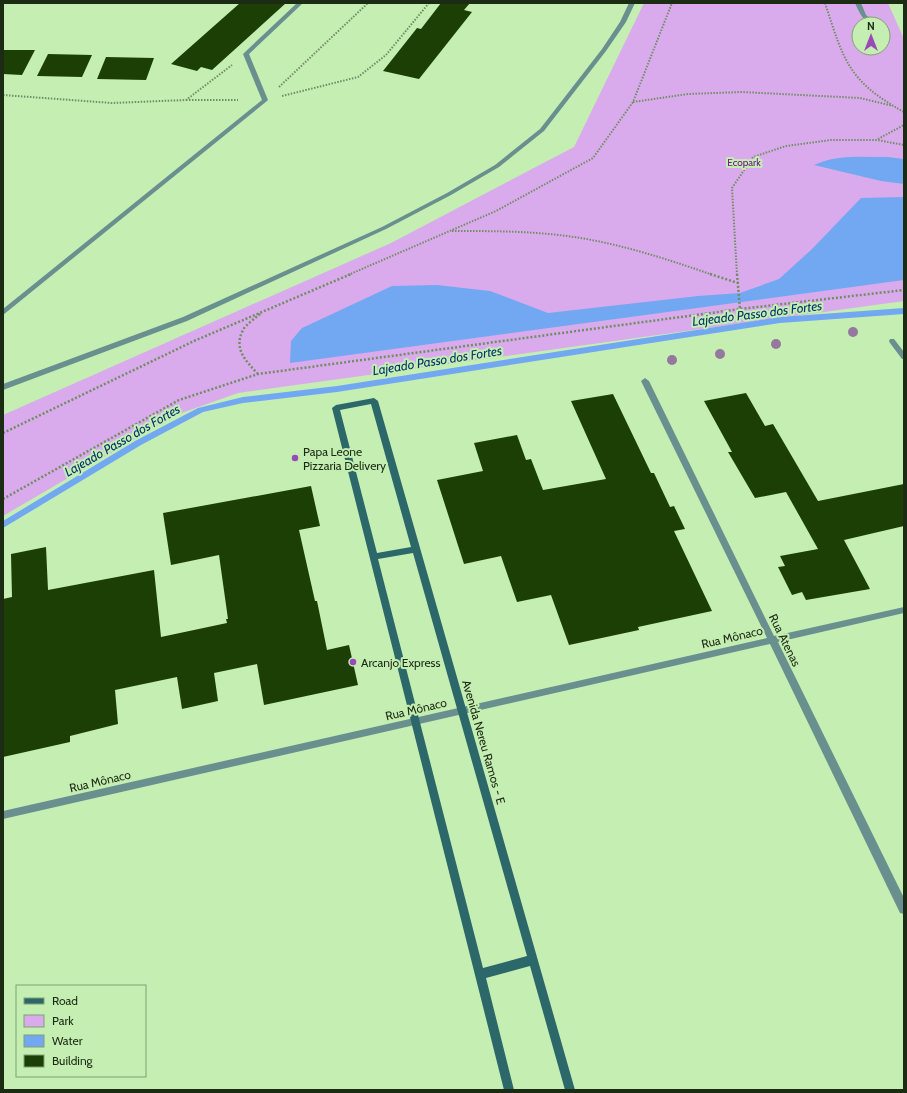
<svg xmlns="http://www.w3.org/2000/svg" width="907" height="1093" viewBox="0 0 907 1093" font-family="Cabin,sans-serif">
<rect width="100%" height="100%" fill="#c4eeb2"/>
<!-- green -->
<path fill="#daabec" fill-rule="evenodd" d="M644 3H888L904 39V301L238 393 176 415 3 516V415L391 243 574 147ZM859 24H883V48H859Z"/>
<!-- water -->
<path fill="#72a8f1" d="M888 157 904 159V184L881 181 814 165C837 154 864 157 888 157Z
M904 197V280L290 363 291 341 302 328 392 286 437 285 490 291 548 313 698 296 740 293 779 279 812 249 861 198Z"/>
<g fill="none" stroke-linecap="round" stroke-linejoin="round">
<!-- stream -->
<path fill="#72a8f1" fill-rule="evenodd" d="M904 308V314L780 323 337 392 243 403 203 412 141 445 3 528V521L135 441 198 408 243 397 337 386 780 317Z"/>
</g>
<!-- building -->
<path fill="#1c3f06" d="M240 3H286L212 70 201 67 197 71 171 64Z
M441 3H470L464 10 472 12 419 79 383 71 417 28 421 29Z
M3 50H35L22 75 3 74Z
M48 54 92 55 82 77 37 76Z
M106 57 154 58 146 80 97 79Z
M746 393 765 426 773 424 818 501 904 484V526L844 540 870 589 806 600 802 592 792 595 778 567 785 566 780 556 818 549 786 492 755 498 728 452H732L704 401Z
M613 394 651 473H654L670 507 674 506 685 529 674 531 712 611 638 627 639 630 569 645 551 595 517 602 501 556 464 564 437 480 483 471 474 443 517 435 526 460 531 459 543 490 606 479 571 401Z
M311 486 320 526 299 530 315 601H317L327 650 349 645 358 685 264 705 257 664 214 673 218 701 182 709 177 677 115 690 118 724 70 736V742L3 757V599L12 597 11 554 46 547 48 590 154 570 161 637 227 623 226 619H228L219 555 171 565 163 513Z"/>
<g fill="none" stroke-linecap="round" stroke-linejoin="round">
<!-- path-far1 -->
<path stroke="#718d64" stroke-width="2" stroke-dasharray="1.5 1.5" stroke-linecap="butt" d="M825 3C844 61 848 81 904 112
M279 87 368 3
M3 95 112 103 186 100 232 65
M282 96 358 77 386 55 429 3
M186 100H238
M633 102 688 94 742 92 860 98 893 106
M878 139 904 125
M452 231C493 231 534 231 574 237 621 244 667 259 713 275
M348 275 496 211 593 158 633 102 672 3
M737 275 732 188 753 157 786 146 831 140H877L904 145"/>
<!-- path -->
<path stroke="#718d64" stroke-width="2.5" stroke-dasharray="2 2" stroke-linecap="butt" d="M710 274 738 283
M737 274 740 309
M258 374C246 361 233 349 243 330 246 324 256 318 261 313
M3 433 194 341 351 274
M3 499 179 400 258 374 740 309 904 290"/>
<!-- lane -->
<path fill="#6a8f8f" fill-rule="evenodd" d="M297 3H303L249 54 268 100 267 101 3 315V309L262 100 243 54Z
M629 3H635L626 22 606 51 544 131 499 167 451 195 386 229 187 321 3 390V384L183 317 382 227 447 193 495 165 540 129 602 49 620 22Z
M855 3H861L866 15 875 22V24C864 24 859 12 855 3Z
M890 339H894L904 352V359H902L890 343 889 341Z"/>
<!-- street -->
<path fill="#6a8f8f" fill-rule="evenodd" d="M645 378 649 381 774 636 904 607V613L778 642 904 898V914L900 913 770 644 3 819V811L767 638 641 381Z"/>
<!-- secondary -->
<path fill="#2c6869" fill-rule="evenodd" d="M374 398 378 401 575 1090H565L530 966 486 978 514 1090H504L332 408 336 405ZM371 404 411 547 377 553 340 410ZM413 553 527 956 483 968 378 559Z"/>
</g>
<!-- trees -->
<g fill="#95789d">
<circle cx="853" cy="332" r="5"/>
<circle cx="776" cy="344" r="5"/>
<circle cx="720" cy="354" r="5"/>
<circle cx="672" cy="360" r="5"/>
</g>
<!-- markers -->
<g fill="#9b49b8" stroke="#c4eeb2" stroke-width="1.5">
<circle cx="295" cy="458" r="4"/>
<circle cx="353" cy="662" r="4"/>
</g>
<g text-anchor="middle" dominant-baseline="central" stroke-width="4" stroke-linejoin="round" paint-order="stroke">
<!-- far-park labels -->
<g font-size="10" fill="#6f178b" stroke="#c4eeb2">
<text x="744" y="162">Ecopark</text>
</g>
<!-- poi labels -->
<g font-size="12" fill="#1c2b14" stroke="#c4eeb2" text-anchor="start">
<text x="303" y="451">Papa Leone<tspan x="303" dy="14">Pizzaria Delivery</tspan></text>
<text x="361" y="662">Arcanjo Express</text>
</g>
<!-- street labels -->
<g font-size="12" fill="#1c2b14" stroke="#c4eeb2">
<text transform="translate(732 637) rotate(-13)">Rua Mônaco</text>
<text transform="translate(785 640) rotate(64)">Rua Atenas</text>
<text transform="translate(416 709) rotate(-13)">Rua Mônaco</text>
<text transform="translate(484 742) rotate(74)">Avenida Nereu Ramos - E</text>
<text transform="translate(100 781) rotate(-13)">Rua Mônaco</text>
</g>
<!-- water labels -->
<g font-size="13" font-style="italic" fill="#07366e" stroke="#c4eeb2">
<text transform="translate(757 313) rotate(-7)">Lajeado Passo dos Fortes</text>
<text transform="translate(437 360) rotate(-9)">Lajeado Passo dos Fortes</text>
<text transform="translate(122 440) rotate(-30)">Lajeado Passo dos Fortes</text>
</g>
</g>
<!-- border -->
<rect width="907" height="1093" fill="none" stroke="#1c2b14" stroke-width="8"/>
<!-- legend -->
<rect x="16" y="985" width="130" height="92" fill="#c4eeb2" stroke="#81a073"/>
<rect x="24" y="998" width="20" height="6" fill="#2c6869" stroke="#81a073"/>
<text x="52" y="1005" font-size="12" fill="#1c2b14">Road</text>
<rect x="24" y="1015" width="20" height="12" fill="#daabec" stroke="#81a073"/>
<text x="52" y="1025" font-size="12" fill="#1c2b14">Park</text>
<rect x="24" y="1035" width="20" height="12" fill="#72a8f1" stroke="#81a073"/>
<text x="52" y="1045" font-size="12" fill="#1c2b14">Water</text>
<rect x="24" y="1055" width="20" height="12" fill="#1c3f06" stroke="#81a073"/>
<text x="52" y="1065" font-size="12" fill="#1c2b14">Building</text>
<!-- north arrow -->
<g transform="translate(871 36)"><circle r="19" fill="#c4eeb2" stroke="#81a073"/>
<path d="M0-3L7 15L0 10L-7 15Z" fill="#9b49b8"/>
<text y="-6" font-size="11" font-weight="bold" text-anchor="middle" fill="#1c2b14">N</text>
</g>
</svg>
